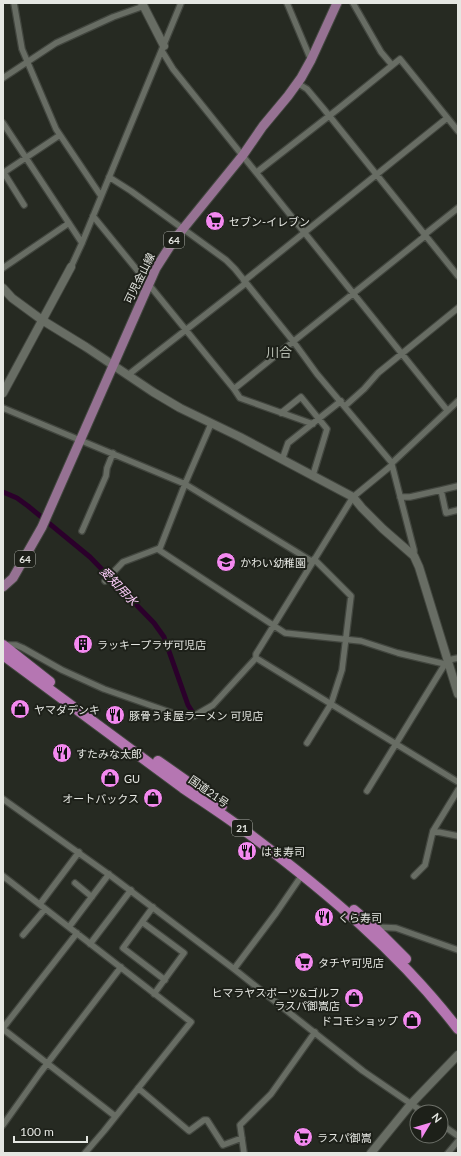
<svg xmlns="http://www.w3.org/2000/svg" width="461" height="1156" viewBox="0 0 461 1156" font-family="Lato,'Noto Sans JP',sans-serif">
<rect width="100%" height="100%" fill="#262a22"/>
<g fill="none" stroke-linecap="round" stroke-linejoin="round">
<!-- canal -->
<path stroke="#2b002b" stroke-width="5" d="M3 492 17 498 28 506 90 557 154 623 164 637 188 705 193 713"/>
<!-- street casing -->
<g stroke="#42463f" stroke-width="8">
<path id="street" d="M14 3 22 49 56 129 101 196
M287 3 311 60
M353 3 381 52 392 65
M162 51 173 69 447 410
M3 78 56 43 113 17 144 6
M297 83 307 89 323 108 458 276
M3 123 82 243
M257 172 338 109 400 59 458 131
M3 173 60 135
M4 173 24 205
M109 177 131 191 226 260 235 269 293 341 317 374 392 463
M93 216 234 389 425 236
M424 235 458 208
M71 267 82 243 181 3
M3 268 69 223
M244 281 447 118
M128 375 246 283
M234 389 240 398 313 424
M345 406 364 389 378 373 458 308
M3 408 185 484 313 562
M281 413 301 397 327 429 313 475
M282 460 288 443 341 401
M392 465 414 550V556
M441 490 458 486
M400 497H410L441 490 446 513 458 510
M82 531 106 476 107 468 113 453
M160 548 159 550 285 633 361 641 398 653 445 664 449 663
M105 581 123 562 160 548 185 484 211 424
M5 645H16L23 648 62 670 104 689 181 716 188 717 194 716 213 705 256 658V654L353 497 392 465V463L458 401
M256 658 458 782
M448 660 458 658
M307 743 331 704 342 670 351 596 314 559
M367 791 445 664
M3 799 111 876 234 969 363 1071 423 1112
M433 831 458 836
M3 876 191 1022 104 1131 85 1153
M414 876 425 865 433 831 458 790
M75 883 92 897
M40 904 79 852
M153 907 142 922 184 953 154 994
M142 922 123 948 165 980
M69 927 109 874
M375 927 396 928 458 950
M23 935 45 909
M90 944 131 890
M234 969 276 913 302 875
M3 1028 77 933
M3 1029 115 1116
M138 1088 189 1131 204 1120H207L223 1145 242 1138
M441 1124 458 1136
M3 1125 40 1073 121 967
M244 1153 240 1125 271 1094 315 1032
M448 1153 458 1141"/>
</g>
<!-- secondary casing -->
<g stroke="#42463f" stroke-width="10">
<path id="secondary" d="M142 3 164 46
M3 288 12 298 42 320 86 347 153 392 180 408 240 437 353 497 362 508 383 529 414 556 419 567 458 694
M3 393 71 267
M371 1153 411 1104 458 1055"/>
</g>
<!-- primary casing -->
<g stroke="#42463f" stroke-width="11">
<path id="primary" d="M3 587 13 578 42 527 156 268 174 240 243 155 263 126 288 96 301 78 311 60 337 3"/>
</g>
<!-- highway casing -->
<g stroke="#42463f" stroke-width="12">
<path id="highway" d="M3 645 50 682
M3 655C63 700 123 744 183 788 205 803 227 817 248 833 324 890 400 953 458 1029
M158 761 222 806
M354 910 374 927 406 959"/>
</g>
<!-- street -->
<use href="#street" stroke="#686d64" stroke-width="5.5"/>
<!-- secondary -->
<use href="#secondary" stroke="#686d64" stroke-width="8"/>
<!-- primary -->
<use href="#primary" stroke="#967293" stroke-width="9"/>
<!-- highway -->
<use href="#highway" stroke="#b576b2" stroke-width="10"/>
</g>
<!-- icons -->
<defs>
<g id="supermarket-disc" transform="scale(1)"><circle r="9.5" fill="#f489f0" stroke="#1d2019"/><path d="M-6-5.5h2.5l.6 2H6L4.5 2H-2.5L-4.4-4H-6ZM-1.5 3.2a1.3 1.3 0 1 0 .1 0ZM3 3.2a1.3 1.3 0 1 0 .1 0Z" fill="#111"/></g>
<g id="school-disc" transform="scale(1)"><circle r="9.5" fill="#f489f0" stroke="#1d2019"/><path d="M0-5L7-2L0 1L-7-2ZM-4 1L0 2.5L4 1V4Q0 6-4 4Z" fill="#111"/></g>
<g id="building-disc" transform="scale(1)"><circle r="9.5" fill="#f489f0" stroke="#1d2019"/><path d="M-4-6H4V6H1V3H-1V6H-4ZM-2.5-4.3h1.7v1.8h-1.7ZM.8-4.3h1.7v1.8H.8ZM-2.5-1h1.7V.8h-1.7ZM.8-1h1.7V.8H.8Z" fill="#111"/></g>
<g id="shop-disc" transform="scale(1)"><circle r="9.5" fill="#f489f0" stroke="#1d2019"/><path d="M-5-2.5h2.3a2.7 3.5 0 0 1 5.4 0H5L5.5 6h-11ZM-1.5-2.5h3a1.5 2.3 0 0 0-3 0Z" fill="#111"/></g>
<g id="restaurant-disc" transform="scale(1)"><circle r="9.5" fill="#f489f0" stroke="#1d2019"/><path d="M-5-6h1v4h1v-4h1v4h1v-4h1v5L-1.5 .5V6h-2V.5L-5-1ZM5-6V6H3V1.5H1.5Q1.5-4 5-6Z" fill="#111"/></g>
</defs>
<g fill-rule="evenodd">
<use href="#supermarket-disc" x="215" y="221"/>
<use href="#school-disc" x="226" y="562"/>
<use href="#building-disc" x="83" y="644"/>
<use href="#shop-disc" x="20" y="709"/>
<use href="#restaurant-disc" x="115" y="715"/>
<use href="#restaurant-disc" x="62" y="753"/>
<use href="#shop-disc" x="110" y="778"/>
<use href="#shop-disc" x="153" y="798"/>
<use href="#restaurant-disc" x="247" y="851"/>
<use href="#restaurant-disc" x="324" y="917"/>
<use href="#supermarket-disc" x="304" y="962"/>
<use href="#shop-disc" x="354" y="998"/>
<use href="#shop-disc" x="412" y="1020"/>
<use href="#supermarket-disc" x="303" y="1137"/>
</g>
<g text-anchor="middle" dominant-baseline="central" stroke-width="4" stroke-linejoin="round" paint-order="stroke">
<!-- shield labels -->
<g fill="#1d2019" stroke="#a9aba6" stroke-width="1">
<rect x="164" y="232" width="20" height="16" rx="3"/>
<rect x="15" y="551" width="20" height="16" rx="3"/>
<rect x="232" y="820" width="20" height="16" rx="3"/>
</g>
<g font-size="10" font-weight="bold" fill="#e5e7e2">
<text x="174" y="240">64</text>
<text x="25" y="559">64</text>
<text x="242" y="828">21</text>
</g>
<!-- poi labels -->
<g font-size="11" fill="#e5e7e2" stroke="#1d2019" text-anchor="start">
<text x="229" y="221">セブン-イレブン</text>
<text x="240" y="562">かわい幼稚園</text>
<text x="97" y="644">ラッキープラザ可児店</text>
<text x="34" y="709">ヤマダデンキ</text>
<text x="129" y="715">豚骨うま屋ラーメン 可児店</text>
<text x="76" y="753">すたみな太郎</text>
<text x="124" y="778">GU</text>
<text x="139" y="798" text-anchor="end">オートバックス</text>
<text x="261" y="851">はま寿司</text>
<text x="338" y="917">くら寿司</text>
<text x="318" y="962">タチヤ可児店</text>
<text x="340" y="992" text-anchor="end">ヒマラヤスポーツ&amp;ゴルフ<tspan x="340" dy="13">ラスパ御嵩店</tspan></text>
<text x="398" y="1020" text-anchor="end">ドコモショップ</text>
<text x="317" y="1137">ラスパ御嵩</text>
</g>
<!-- street labels -->
<g font-size="11" fill="#e5e7e2" stroke="#1d2019">
<text transform="translate(139 278) rotate(-64)">可児金山線</text>
<text transform="translate(209 791) rotate(35)">国道21号</text>
</g>
<!-- water labels -->
<g font-size="12" font-style="italic" fill="#fdcefa" stroke="#1d2019">
<text transform="translate(119 586) rotate(46)">愛知用水</text>
</g>
<!-- quarter labels -->
<g font-size="13" fill="#bac0b5" stroke="#1d2019">
<text x="279" y="352">川合</text>
</g>
</g>
<!-- border -->
<rect width="461" height="1156" fill="none" stroke="#e5e7e2" stroke-width="8"/>
<!-- north arrow -->
<g transform="translate(429 1124) rotate(52)"><circle r="19" fill="#1d2019" stroke="#6d7069"/>
<path d="M0-3L7 15L0 10L-7 15Z" fill="#f489f0"/>
<text y="-6" font-size="11" font-weight="bold" text-anchor="middle" fill="#e5e7e2">N</text>
</g>
<!-- scale -->
<path d="M14 1136v6h73v-6" fill="none" stroke="#e5e7e2" stroke-width="2"/>
<text x="20" y="1136" font-size="12" fill="#e5e7e2" stroke="#1d2019" stroke-width="3" paint-order="stroke">100 m</text>
</svg>
